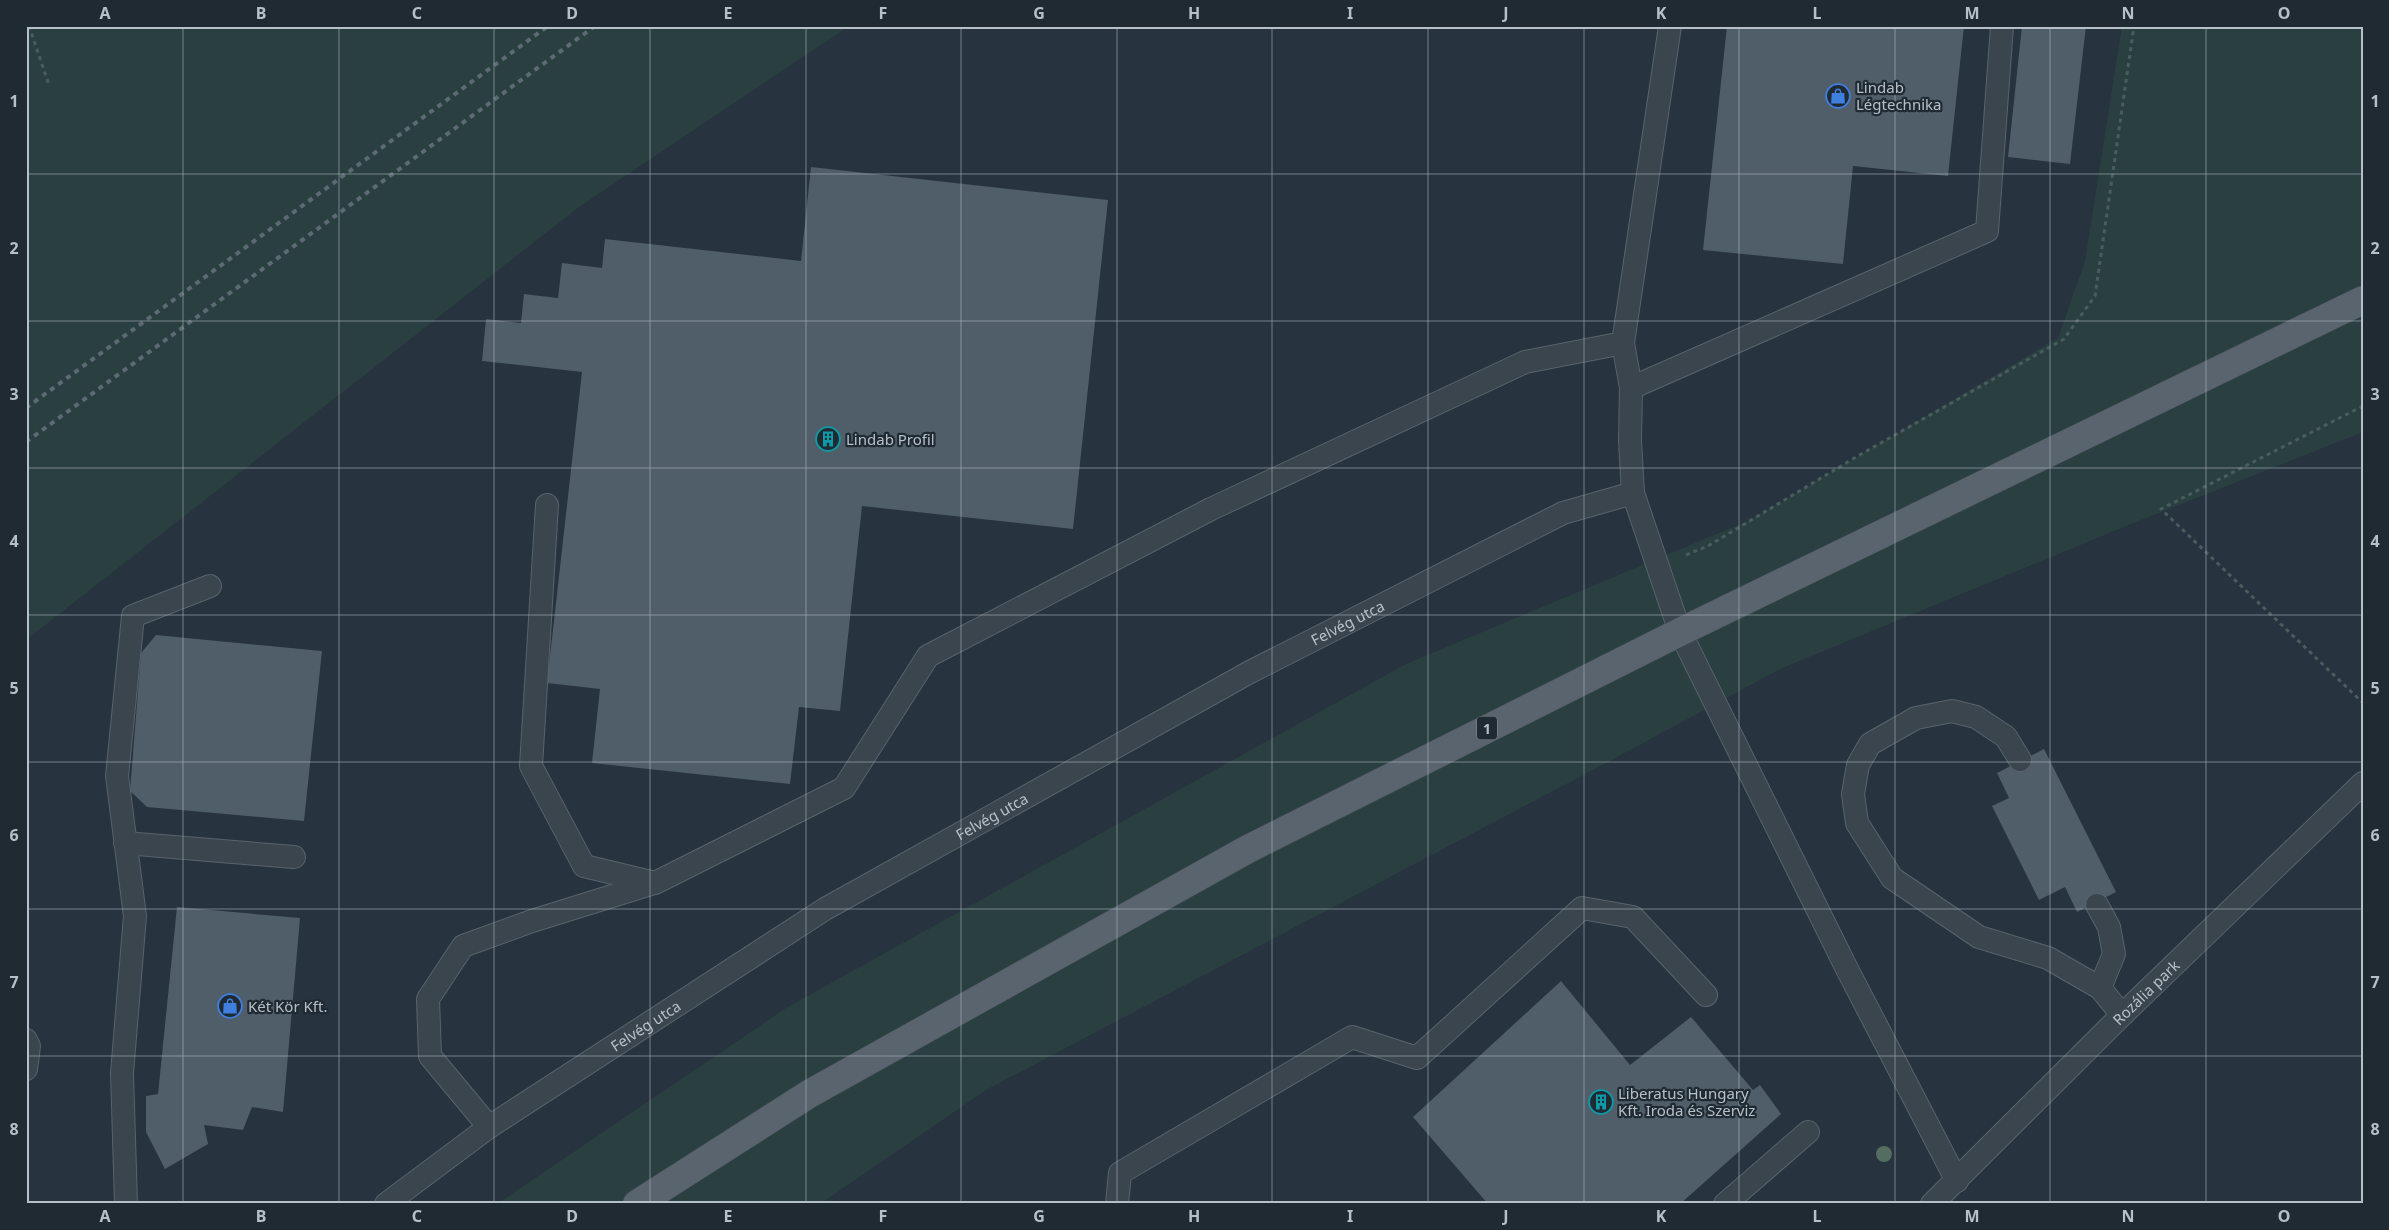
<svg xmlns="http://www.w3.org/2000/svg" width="2389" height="1230" viewBox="0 0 2389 1230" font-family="'Noto Sans',sans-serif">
<rect width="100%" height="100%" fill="#27333e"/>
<!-- green -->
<path fill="#2a4040" d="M26 26H849L579 207 26 640Z
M2122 26H2363V432L2131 524 1780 669 1606 763 986 1090 820 1204H497L786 1008 1406 664 1750 520 2058 338 2085 261Z"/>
<!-- building -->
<path fill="#505e69" d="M1727 26H1964L1948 176 1853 166 1843 264 1703 250Z
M2022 26H2086L2070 164 2008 157Z
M811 167 1108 200 1073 529 862 506 840 711 799 707 790 784 592 763 600 689 547 683 582 372 482 361 486 319 521 323 524 294 558 298 562 263 602 268 605 239 801 261Z
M156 635 322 651 304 821 147 807 130 791 141 653Z
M2044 749 2116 892 2077 912 2065 887 2039 900 1992 806 2009 798 1997 773Z
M177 907 300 918 283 1112 252 1107 243 1130 204 1125 208 1144 165 1169 146 1132V1096L158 1094Z
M1561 981 1630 1065 1691 1017 1753 1090 1760 1085 1781 1114 1680 1204H1488L1413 1117Z"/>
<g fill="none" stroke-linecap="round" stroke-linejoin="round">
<!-- lane casing -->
<g stroke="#59636c" stroke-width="24">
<g id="lane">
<path d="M1670 26 1623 343 1631 388 1630 441 1633 493 1680 632 1847 969 1957 1181"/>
<path d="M1631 388 1987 231 2002 26"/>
<path d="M547 505 531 766 584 866 655 883 844 788 928 656 1211 509 1525 362 1623 343"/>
<path d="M2020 760 2006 737 1976 717 1952 711 1916 718 1870 744 1858 765 1853 794 1857 823 1892 878 1979 937 2048 958 2100 988 2122 1015"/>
<path d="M125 843 294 857"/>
<path d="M2097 905 2109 927 2114 954 2100 988"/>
<path d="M26 1040 29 1046 26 1069"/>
<path d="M489 1127 430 1056 428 999 463 946 532 921 654 883"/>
<path d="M126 1204 122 1073 135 916 117 776 133 616 210 586"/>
<path id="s1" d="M386 1204 489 1127 825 909 1250 672 1563 513 1633 493"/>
<path d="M1117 1204 1120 1173 1352 1037 1417 1058 1582 908 1633 917 1706 995"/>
<path d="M1725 1204 1808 1132"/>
<path id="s2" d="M1932 1204 2122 1015 2363 783"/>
</g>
</g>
<!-- primary casing -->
<g stroke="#444e57" stroke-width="29">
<path id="primary" d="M637 1204 809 1094 1248 849 1680 632 2363 300"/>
</g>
<!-- path -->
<path stroke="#495d5d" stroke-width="3" stroke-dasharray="4 4" stroke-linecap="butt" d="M29 26 49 85
M2363 406 2161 509 2363 703
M1686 555 1708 546 1856 457 2064 339 2095 296 2134 26"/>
<!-- lane -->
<use href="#lane" stroke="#3b454e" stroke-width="22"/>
<!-- primary -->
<use href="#primary" stroke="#59646e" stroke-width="28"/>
<!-- rail -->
<path stroke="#5d6974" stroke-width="4" stroke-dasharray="5 5" stroke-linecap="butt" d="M26 408 548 26
M26 442 595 26"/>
</g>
<!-- trees -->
<circle fill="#536d60" cx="1884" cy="1154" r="8"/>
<!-- grid -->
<path fill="none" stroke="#b7c0c9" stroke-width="1" stroke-opacity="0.55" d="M183 26V1204M339 26V1204M494 26V1204M650 26V1204M806 26V1204M961 26V1204M1117 26V1204M1272 26V1204M1428 26V1204M1584 26V1204M1739 26V1204M1895 26V1204M2050 26V1204M2206 26V1204M26 174H2363M26 321H2363M26 468H2363M26 615H2363M26 762H2363M26 909H2363M26 1056H2363"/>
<!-- icons -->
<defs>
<g id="shop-ring" transform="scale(1.25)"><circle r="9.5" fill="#202a33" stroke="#3f7fe0" stroke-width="1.5"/><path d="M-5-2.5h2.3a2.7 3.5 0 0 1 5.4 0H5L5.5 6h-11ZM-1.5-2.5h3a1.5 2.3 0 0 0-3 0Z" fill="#3f7fe0"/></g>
<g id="building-ring" transform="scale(1.25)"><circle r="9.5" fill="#202a33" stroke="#0f9aa8" stroke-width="1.5"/><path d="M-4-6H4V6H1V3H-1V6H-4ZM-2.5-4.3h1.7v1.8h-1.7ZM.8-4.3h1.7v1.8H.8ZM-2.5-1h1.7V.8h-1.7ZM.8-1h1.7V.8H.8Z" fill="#0f9aa8"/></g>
</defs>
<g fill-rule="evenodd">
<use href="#shop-ring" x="1838" y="96"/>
<use href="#building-ring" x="828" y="439"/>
<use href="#shop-ring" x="230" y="1006"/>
<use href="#building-ring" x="1601" y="1102"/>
</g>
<g text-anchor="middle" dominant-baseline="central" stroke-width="4.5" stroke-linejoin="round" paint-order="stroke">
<!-- shield labels -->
<rect fill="#202a33" stroke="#8a939c" stroke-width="1" x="1477" y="716.5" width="20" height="23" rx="4"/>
<g font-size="14" font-weight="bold" fill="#b7c0c9">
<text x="1487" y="728">1</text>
</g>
<!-- poi labels -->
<g font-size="15" fill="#b7c0c9" stroke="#202a33" text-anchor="start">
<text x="1856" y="87">Lindab<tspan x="1856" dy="17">Légtechnika</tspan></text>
<text x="846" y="439">Lindab Profil</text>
<text x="248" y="1006">Két Kör Kft.</text>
<text x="1618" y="1093">Liberatus Hungary<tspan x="1618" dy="17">Kft. Iroda és Szerviz</tspan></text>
</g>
<!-- street labels -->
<g font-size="15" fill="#b7c0c9" stroke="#202a33">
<text stroke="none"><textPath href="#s1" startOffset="1125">Felvég utca</textPath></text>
<text stroke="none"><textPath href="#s1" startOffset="720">Felvég utca</textPath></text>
<text stroke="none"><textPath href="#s2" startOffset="301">Rozália park</textPath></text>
<text stroke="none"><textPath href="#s1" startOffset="315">Felvég utca</textPath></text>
</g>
</g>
<!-- border -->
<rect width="2389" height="1230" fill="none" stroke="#202a33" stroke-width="55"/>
<rect x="28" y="28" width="2334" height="1174" fill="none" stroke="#b7c0c9" stroke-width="2"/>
<g font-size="16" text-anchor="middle" font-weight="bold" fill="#b7c0c9">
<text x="105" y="19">A</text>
<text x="261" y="19">B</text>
<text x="417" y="19">C</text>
<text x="572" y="19">D</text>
<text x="728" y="19">E</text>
<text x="883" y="19">F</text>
<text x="1039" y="19">G</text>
<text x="1194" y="19">H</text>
<text x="1350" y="19">I</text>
<text x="1506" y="19">J</text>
<text x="1661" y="19">K</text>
<text x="1817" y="19">L</text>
<text x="1972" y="19">M</text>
<text x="2128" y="19">N</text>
<text x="2284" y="19">O</text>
<text x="14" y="107">1</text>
<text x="2375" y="107">1</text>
<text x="14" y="254">2</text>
<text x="2375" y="254">2</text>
<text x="14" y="400">3</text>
<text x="2375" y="400">3</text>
<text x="14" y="547">4</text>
<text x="2375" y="547">4</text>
<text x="14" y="694">5</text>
<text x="2375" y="694">5</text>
<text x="14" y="841">6</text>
<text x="2375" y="841">6</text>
<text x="14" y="988">7</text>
<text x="2375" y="988">7</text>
<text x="14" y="1135">8</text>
<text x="2375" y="1135">8</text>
<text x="105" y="1222">A</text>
<text x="261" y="1222">B</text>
<text x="417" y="1222">C</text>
<text x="572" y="1222">D</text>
<text x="728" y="1222">E</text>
<text x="883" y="1222">F</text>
<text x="1039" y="1222">G</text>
<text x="1194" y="1222">H</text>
<text x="1350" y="1222">I</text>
<text x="1506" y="1222">J</text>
<text x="1661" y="1222">K</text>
<text x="1817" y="1222">L</text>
<text x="1972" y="1222">M</text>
<text x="2128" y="1222">N</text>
<text x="2284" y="1222">O</text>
</g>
</svg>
